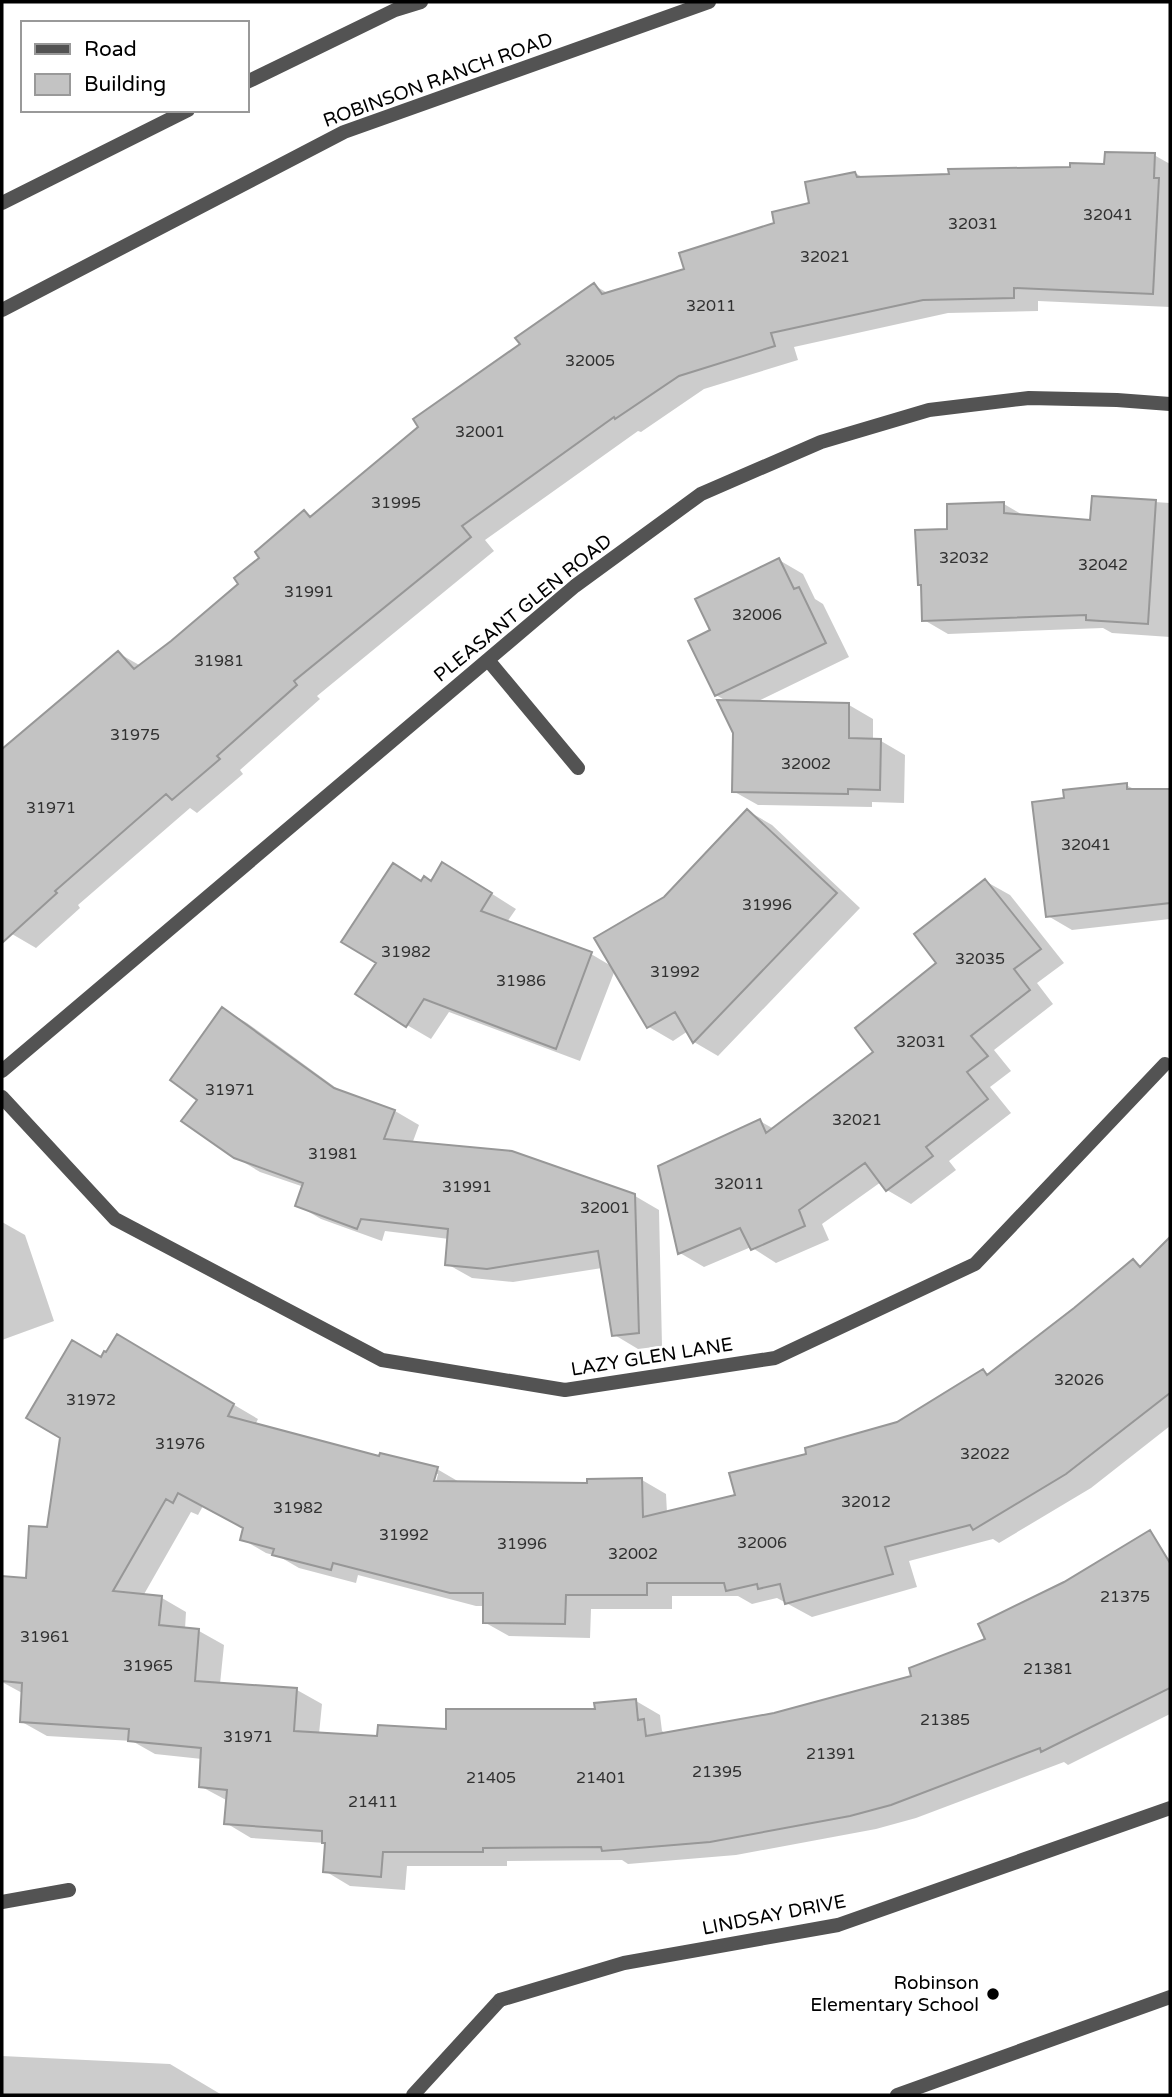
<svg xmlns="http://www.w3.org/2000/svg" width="1172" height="2097" viewBox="0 0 1172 2097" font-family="'Varela Round',sans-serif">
<rect width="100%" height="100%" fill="#fff"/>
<!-- shadow -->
<path fill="#0003" fill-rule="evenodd" d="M1154 155 1170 164V307L1038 301V311L948 313 794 347 798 360 704 389 641 432 638 431 485 540 494 551 317 696 320 699 240 770 243 774 197 813 190 808 78 905 80 908 36 948 12 934 2 944V752L118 653 141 666 240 584 304 512 312 517 594 285 609 294 686 270 776 225 811 205 855 173 864 178 1105 166Z
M1093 498 1170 503V637L1112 633 1103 628 948 634 924 620 949 531 1004 504 1026 517 1092 522Z
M779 560 803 574 815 599 823 604 849 657 754 703 849 705 873 719V741H881L905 755 904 803 872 802V807L758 805 733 791 735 733 728 702 716 695 713 631Z
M1126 785 1138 791H1170V919L1072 930 1048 916 1066 800Z
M748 811 772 825 860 908 718 1056 694 1042 688 1031 673 1041 649 1027 615 970 580 1061 449 1012 431 1039 407 1025 378 963 422 882 432 883 467 878 516 909 507 922 591 954 613 967 665 898Z
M985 881 1010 895 1064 963 1037 983 1053 1004 994 1050 1011 1071 990 1087 1011 1113 949 1161 956 1170 911 1204 887 1190 881 1182 822 1224 829 1240 776 1263 751 1247 704 1267 680 1253 760 1121 774 1129 876 1052 939 963Z
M223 1009 247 1023 343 1093 395 1111 419 1125 412 1144 635 1196 659 1210 662 1346 638 1349 613 1334 602 1268 513 1282 472 1278 447 1264 449 1239 385 1231 382 1241 321 1219 297 1205 304 1187 260 1172 235 1157 200 1099Z
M2 1222 25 1235 54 1321 2 1340Z
M1170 1239V1426L1091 1488 999 1543 993 1539 909 1561 917 1587 812 1617 777 1598 752 1604 738 1596H672V1609H591L590 1638 509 1636 484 1622 485 1606H476L358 1575 356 1583 299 1568 280 1557 266 1553 242 1539 245 1528 203 1506 198 1515 191 1512 143 1596 162 1598 186 1612 185 1629 199 1631 224 1645 220 1684 297 1690 322 1704 319 1734 379 1738 448 1731 597 1711 636 1701 660 1715 662 1731 667 1734 775 1714 1055 1647 1170 1557V1714L1068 1765 1064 1762 916 1818 876 1829 736 1855 628 1864 622 1860 507 1861V1866H407L405 1890 350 1886 325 1871 326 1844 325 1843 251 1838 226 1823 228 1801 200 1786 202 1759 155 1754 132 1741 47 1736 22 1722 24 1694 2 1682V1622L4 1578 28 1580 49 1529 101 1359 107 1354 117 1336 258 1419 255 1425 381 1458 437 1469 461 1483 589 1485 642 1480 666 1494 667 1513 737 1497 808 1455 898 1424 983 1371 990 1375 1134 1262 1143 1267ZM434 1474H438L434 1490 431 1489Z
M2 2056 170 2064 222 2095H2Z"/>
<!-- building -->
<path fill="#c3c3c3" stroke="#979797" stroke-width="2" d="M1105 152 1155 153 1154 178H1159L1153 294 1014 288V298L923 300 771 333 775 346 679 376 615 419 614 417 462 526 471 537 294 681 297 685 217 756 220 759 172 800 166 794 55 891 57 893 2 943V749L118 651 134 669 171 641 238 584 234 578 259 558 255 552 304 510 310 517 418 427 413 419 520 344 515 338 594 283 602 294 684 269 679 253 774 223 772 212 809 203 805 182 855 172 857 177 949 174 948 169 1070 167V163L1104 164Z
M1092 496 1156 500 1148 624 1086 620V615L922 621 921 585H918L915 530 947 529V504L1004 502V513L1090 520Z
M779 558 794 589 799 587 826 643 715 696 688 641 710 630 695 599Z
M717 700 849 703V738L881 739 880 790 848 789V794L732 792 733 733Z
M1127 783V789H1170V903L1046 917 1032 802 1064 798 1063 790Z
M747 809 837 893 693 1043 675 1012 647 1028 594 938 664 897Z
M442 862 492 893 481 911 592 952 556 1049 424 999 406 1027 355 994 376 963 341 942 393 863 421 881 424 876 431 881Z
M985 879 1041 949 1014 969 1030 990 971 1036 988 1056 967 1072 988 1099 926 1147 933 1156 886 1191 865 1163 799 1210 805 1226 751 1250 740 1228 678 1254 658 1166 760 1119 766 1133 873 1052 855 1028 936 963 914 934Z
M222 1007 334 1088 395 1110 384 1139 512 1151 635 1194 639 1333 612 1336 598 1251 487 1269 445 1265 448 1229 361 1219 357 1229 295 1206 303 1183 234 1158 181 1121 197 1100 170 1080Z
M1170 1237V1393L1066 1474 973 1530 970 1525 885 1547 893 1574 785 1604 780 1584 758 1589 757 1584 726 1591 724 1583H647V1595H566L565 1624 483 1623V1593H450L333 1563 331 1570 272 1555 274 1549 240 1540 243 1528 178 1493 173 1503 166 1499 113 1591 162 1596 159 1625 199 1629 195 1681 297 1688 294 1731 377 1736 378 1725 446 1729V1709H595L594 1703 636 1699 638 1720 644 1719 646 1736 774 1713 911 1676 909 1668 985 1639 978 1624 1064 1582 1150 1530 1170 1563V1688L1041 1752 1040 1748 891 1805 850 1816 710 1842 602 1851 601 1847 483 1848V1852H383L381 1877 323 1872 325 1843H322V1831L224 1824 227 1790 199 1787 201 1748 128 1741 129 1729 20 1722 22 1683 2 1681V1576L26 1578 29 1526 47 1527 60 1438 26 1418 72 1340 101 1357 104 1351 106 1352 117 1334 234 1404 228 1416 379 1456 380 1453 438 1467 434 1481 587 1483V1479L642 1478 643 1517 735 1495 729 1473 806 1454 805 1448 897 1422 983 1369 987 1375 1074 1308 1133 1259 1140 1267Z"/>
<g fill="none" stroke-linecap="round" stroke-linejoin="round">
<!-- service -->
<path stroke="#535353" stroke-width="14" d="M413 2095 500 2000
M897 2095 1170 1997"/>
<!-- minor -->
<path stroke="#535353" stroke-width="14" d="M488 660 578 768
M2 1071 575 586 701 494 821 442 929 410 1029 398 1117 400 1170 404
M2 1097 115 1219 382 1360 565 1390 775 1358 975 1264 1165 1064
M2 1902 69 1890
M500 2000 624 1963 838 1925 1170 1808"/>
<!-- tertiary -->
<path stroke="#535353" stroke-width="14" d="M247 82 395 10 421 2
M2 203 188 110
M2 310 344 132 709 2"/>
</g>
<!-- markers -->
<circle fill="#000" stroke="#fff" stroke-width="2.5" cx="993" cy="1994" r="7"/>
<g text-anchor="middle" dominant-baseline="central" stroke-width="5" stroke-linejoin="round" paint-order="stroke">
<!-- number labels -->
<g font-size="16" fill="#313131">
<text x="1108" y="215">32041</text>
<text x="973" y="224">32031</text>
<text x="825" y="257">32021</text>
<text x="711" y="306">32011</text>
<text x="590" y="361">32005</text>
<text x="480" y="432">32001</text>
<text x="396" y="503">31995</text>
<text x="964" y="558">32032</text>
<text x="1103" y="565">32042</text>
<text x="309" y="592">31991</text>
<text x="757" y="615">32006</text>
<text x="219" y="661">31981</text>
<text x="135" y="735">31975</text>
<text x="806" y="764">32002</text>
<text x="51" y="808">31971</text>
<text x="1086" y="845">32041</text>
<text x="767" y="905">31996</text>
<text x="406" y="952">31982</text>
<text x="980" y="959">32035</text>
<text x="675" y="972">31992</text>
<text x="521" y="981">31986</text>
<text x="921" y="1042">32031</text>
<text x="230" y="1090">31971</text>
<text x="857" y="1120">32021</text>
<text x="333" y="1154">31981</text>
<text x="739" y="1184">32011</text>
<text x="467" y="1187">31991</text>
<text x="605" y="1208">32001</text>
<text x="1079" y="1380">32026</text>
<text x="91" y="1400">31972</text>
<text x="180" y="1444">31976</text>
<text x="985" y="1454">32022</text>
<text x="866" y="1502">32012</text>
<text x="298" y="1508">31982</text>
<text x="404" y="1535">31992</text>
<text x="762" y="1543">32006</text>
<text x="522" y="1544">31996</text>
<text x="633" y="1554">32002</text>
<text x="1125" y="1597">21375</text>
<text x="45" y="1637">31961</text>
<text x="148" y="1666">31965</text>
<text x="1048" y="1669">21381</text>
<text x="945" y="1720">21385</text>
<text x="248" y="1737">31971</text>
<text x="831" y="1754">21391</text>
<text x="717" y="1772">21395</text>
<text x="491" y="1778">21405</text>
<text x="601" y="1778">21401</text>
<text x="373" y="1802">21411</text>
</g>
<!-- street labels -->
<g font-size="19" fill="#000" stroke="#fff">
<text transform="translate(438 80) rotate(-20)">ROBINSON RANCH ROAD</text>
<text transform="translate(523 608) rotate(-39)">PLEASANT GLEN ROAD</text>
<text transform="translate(652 1357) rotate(-9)">LAZY GLEN LANE</text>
<text transform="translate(774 1915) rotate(-11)">LINDSAY DRIVE</text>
</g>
<!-- poi labels -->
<g font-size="19" fill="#000" stroke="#fff" text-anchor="end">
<text x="979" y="1983">Robinson<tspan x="979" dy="22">Elementary School</tspan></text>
</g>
</g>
<!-- border -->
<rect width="1172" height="2097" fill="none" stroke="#000000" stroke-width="7"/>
<!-- legend -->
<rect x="21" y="21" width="228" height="91" fill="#ffffff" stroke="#999999" stroke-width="2"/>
<rect x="35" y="44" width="35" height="10" fill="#535353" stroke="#999999" stroke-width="2"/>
<text x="84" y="56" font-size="21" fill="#000000">Road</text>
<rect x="35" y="74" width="35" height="21" fill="#c3c3c3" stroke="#999999" stroke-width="2"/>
<text x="84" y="91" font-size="21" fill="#000000">Building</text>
</svg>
